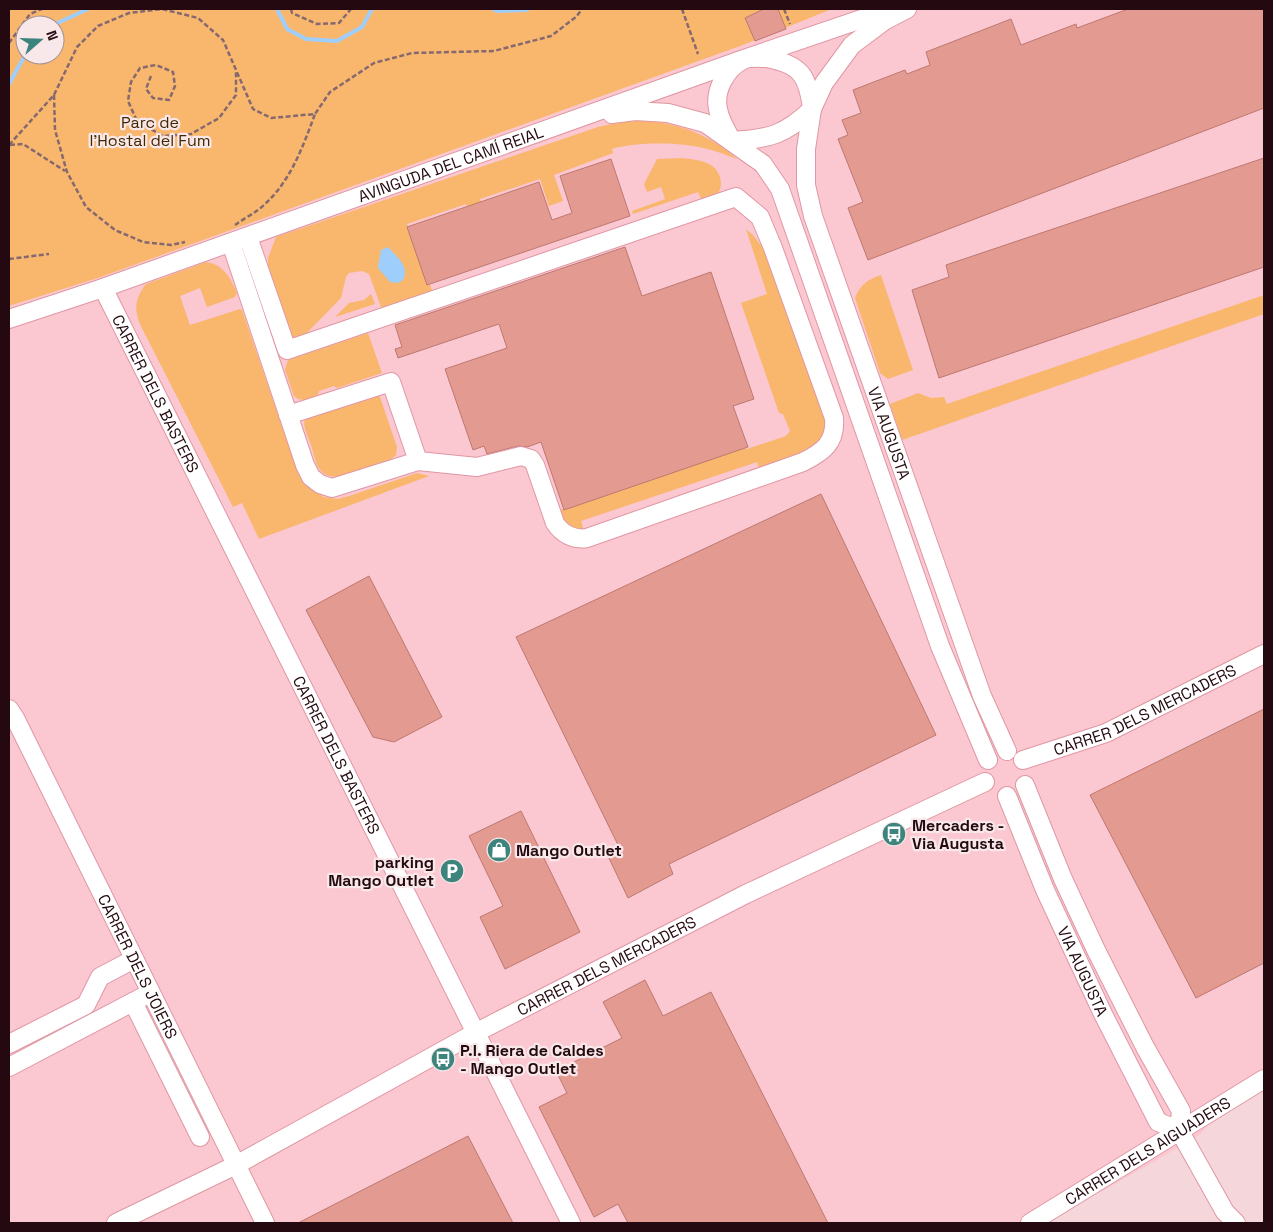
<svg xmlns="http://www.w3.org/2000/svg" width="1273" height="1232" viewBox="0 0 1273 1232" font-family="'Space Grotesk',sans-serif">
<rect width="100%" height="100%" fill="#f5d6db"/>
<!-- built -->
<path fill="#fbc7d0" d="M832 9H1264V1085L1217 1114 1201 1134 1145 1167 1044 1223H9V306L98 278 743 45Z"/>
<!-- green -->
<path fill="#f9b76e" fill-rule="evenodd" d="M9 9H832L743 45 98 278 9 306ZM25 25H55V55H25Z
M644 120C680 124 711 135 737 159 726 155 714 150 703 148 677 142 638 142 612 149L613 153 554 175 563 201 549 206 540 179 480 199 490 226 475 232 466 204 407 224 433 293 382 310 369 274 362 271 349 273 346 277 341 298 303 337 294 340 292 338 268 266V258L276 237 598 127 625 121ZM393 253 397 256 378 268 380 257Z
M681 158C691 159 701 160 709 164 720 169 725 185 717 195 713 198 707 201 703 203L698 192 633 214 632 211 665 199 661 187 647 192 644 184 657 159Z
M746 229 753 235 766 252 827 421 823 437 813 451 760 471 757 462 581 521 584 531C570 528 565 523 560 510L741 447 747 449 786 436 790 431 783 414 779 413 741 303 767 294Z
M206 262C224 265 230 277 237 293L235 297 207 307 200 288 180 296 190 325 240 309 242 310 292 456 305 483 309 488 324 497 337 499 349 496 417 473 429 476 259 539 242 503 233 507 147 338C136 317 130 305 146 284Z
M881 275 913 370 888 379 880 373 855 298C861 284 867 280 881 275Z
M371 294 375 304 335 317 349 303 364 300Z
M1264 295V314L902 440 890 404 918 393 931 398 944 397 947 404Z
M368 333 382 373 337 388 334 386 319 391 318 395 304 400 298 399 294 396 285 370 288 360Z
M377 394 380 397 397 447 396 455 390 460C374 466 334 486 321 471 315 465 314 453 311 445 308 436 301 425 306 416Z"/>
<!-- water -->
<path fill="#9ecefb" d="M388 247C396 256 410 266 403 280L398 283 390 282 378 268 381 250Z"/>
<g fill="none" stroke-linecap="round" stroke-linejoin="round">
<!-- stream -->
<path stroke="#9ecefb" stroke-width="4" d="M277 9 287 29 306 39 337 41 362 27 372 9
M493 9 497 11 526 10 528 9
M53 25 88 9
M9 84 25 55"/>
</g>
<!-- building -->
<path fill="#e39a91" stroke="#bd7870" d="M764 9H778L786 29 755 41 745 18Z
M1128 9H1264V108L868 260 848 208 863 202 838 139 848 135 842 120 861 113 853 90 905 70 907 74 930 65 926 52 1011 19 1021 45 1076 24 1077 28Z
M1264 158V267L939 378 912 290 949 277 946 265Z
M611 159 630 216 427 285 407 227 539 182 552 220 572 213 560 176Z
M625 247 642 296 711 272 754 399 733 406 748 447 564 510 541 442 527 447 518 446 487 454 484 446 473 450 445 369 507 348 499 324 398 358 395 349 402 347 395 325Z
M821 494 936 735 669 864 673 874 628 898 607 854 619 847 516 637Z
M369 576 442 717 394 742 373 737 306 610Z
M1264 709V963L1196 998 1090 795Z
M521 811 580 932 505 969 480 917 503 906 469 836Z
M645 980 663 1016 711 992 828 1223H628L618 1204 594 1217 539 1107 567 1093 556 1071 622 1038 603 1002Z
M468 1136 513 1223H298Z"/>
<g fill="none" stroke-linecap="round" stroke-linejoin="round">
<!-- minor casing -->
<g stroke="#e097a4" stroke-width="20">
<g id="minor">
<path id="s1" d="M907 9 884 21 852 45 824 83 812 109 806 149V185L813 216 982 696 1007 751"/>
<path d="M766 58C800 64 808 75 812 109 785 135 769 139 732 141 727 131 720 121 718 109 714 91 726 68 743 60 749 57 760 58 766 58Z"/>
<path d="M612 114 635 111 668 113 705 123 763 164 780 189 940 646 988 760"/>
<path d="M248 237 287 350 736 197 760 217 773 248 834 418C836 443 823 452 803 462L587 538C574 540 562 534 555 523L535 465 531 459 521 456 477 467 418 461"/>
<path d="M231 243 305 465 311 477 320 484 332 488 418 461 391 382 288 415"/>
<path id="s2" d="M103 288 571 1223"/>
<path id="s3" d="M9 319 103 288 744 59 891 9"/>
<path id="s4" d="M9 709 15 718 265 1223"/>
<path id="s5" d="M1023 760 1106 733 1264 654"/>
<path d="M1025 785 1063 879 1096 950 1145 1047 1181 1111 1179 1130 1225 1212 1236 1223"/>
<path id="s6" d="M1007 796 1045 890 1103 1014 1158 1122 1179 1130"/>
<path d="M133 1002 200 1137"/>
<path d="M9 1044 86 1005 100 977 134 959"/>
<path d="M9 1067 150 993"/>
<path id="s7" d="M116 1223 236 1165 475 1033 746 894 985 782"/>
<path id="s8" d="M1030 1223 1264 1079"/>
</g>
</g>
<!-- path -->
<path stroke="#85696e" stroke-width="2.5" stroke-dasharray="5 2.5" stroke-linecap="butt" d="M291 9 292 13 317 24 339 23 351 9
M682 9 698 54
M784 9 790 24
M9 43 30 14 42 9
M151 76 146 89 153 98 169 100 175 86 173 72 156 65 140 68 131 82 128 101 137 121 163 136 191 134 219 118 236 95V72
M54 95 55 130 67 172 86 207 115 230 143 242 171 245 185 242
M9 145 54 95 77 47 98 26 129 13 162 9 198 18 223 40 253 109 271 118 315 114 330 92 374 63 412 53 494 51 551 36 576 17 582 9
M10 145 23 144 65 171
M235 225C242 220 251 215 258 210 289 186 302 149 315 114
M9 259 49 254"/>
<!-- minor -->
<use href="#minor" stroke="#fff" stroke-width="18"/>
</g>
<!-- icons -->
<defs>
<g id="bus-disc" transform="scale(1.25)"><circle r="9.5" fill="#3d847d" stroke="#f8e8ea"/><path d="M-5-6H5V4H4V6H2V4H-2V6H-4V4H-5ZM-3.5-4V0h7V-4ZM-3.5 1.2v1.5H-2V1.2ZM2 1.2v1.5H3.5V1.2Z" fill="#fff"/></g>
<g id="shop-disc" transform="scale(1.25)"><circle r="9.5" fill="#3d847d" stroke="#f8e8ea"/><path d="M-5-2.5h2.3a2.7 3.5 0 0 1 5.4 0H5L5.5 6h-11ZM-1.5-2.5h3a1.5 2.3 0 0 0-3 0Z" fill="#fff"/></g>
<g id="parking-disc" transform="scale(1.25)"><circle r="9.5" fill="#3d847d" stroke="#f8e8ea"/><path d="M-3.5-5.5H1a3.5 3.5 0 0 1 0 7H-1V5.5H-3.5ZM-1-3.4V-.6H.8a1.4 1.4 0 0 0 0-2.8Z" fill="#fff"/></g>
</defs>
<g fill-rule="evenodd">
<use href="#bus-disc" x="894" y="834"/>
<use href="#shop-disc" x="499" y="850"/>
<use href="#parking-disc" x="452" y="871"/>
<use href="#bus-disc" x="443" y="1059"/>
</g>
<g text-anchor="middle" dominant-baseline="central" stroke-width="4.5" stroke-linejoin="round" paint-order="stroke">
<!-- park labels -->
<g font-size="16" fill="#442700" stroke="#f8e8ea">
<text x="150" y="122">Parc de<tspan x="150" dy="18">l'Hostal del Fum</tspan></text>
</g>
<!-- street labels -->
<g font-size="16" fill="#240a10" stroke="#f8e8ea">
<text stroke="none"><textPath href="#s3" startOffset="468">AVINGUDA DEL CAMÍ REIAL</textPath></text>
<text stroke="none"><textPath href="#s2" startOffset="118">CARRER DELS BASTERS</textPath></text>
<text stroke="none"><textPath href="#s1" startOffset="480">VIA AUGUSTA</textPath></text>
<text stroke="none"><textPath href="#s5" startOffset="132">CARRER DELS MERCADERS</textPath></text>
<text stroke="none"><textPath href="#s2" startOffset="522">CARRER DELS BASTERS</textPath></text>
<text stroke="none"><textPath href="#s4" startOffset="288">CARRER DELS JOIERS</textPath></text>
<text stroke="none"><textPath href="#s7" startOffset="554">CARRER DELS MERCADERS</textPath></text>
<text stroke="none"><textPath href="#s6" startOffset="191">VIA AUGUSTA</textPath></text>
<text stroke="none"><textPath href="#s8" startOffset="138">CARRER DELS AIGUADERS</textPath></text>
</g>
<!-- poi labels -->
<g font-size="16" font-weight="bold" fill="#240a10" stroke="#f8e8ea" text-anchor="start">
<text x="912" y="825">Mercaders -<tspan x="912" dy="18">Via Augusta</tspan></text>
<text x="516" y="850">Mango Outlet</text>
<text x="434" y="862" text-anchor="end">parking<tspan x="434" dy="18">Mango Outlet</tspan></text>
<text x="460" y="1050">P.I. Riera de Caldes<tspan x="460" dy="18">- Mango Outlet</tspan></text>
</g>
</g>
<!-- border -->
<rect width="1273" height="1232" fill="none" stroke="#240a10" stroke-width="20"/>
<!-- north arrow -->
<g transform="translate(40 40) rotate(70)"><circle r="24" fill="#f8e8ea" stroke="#a38f93"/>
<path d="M0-4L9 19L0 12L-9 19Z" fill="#3d847d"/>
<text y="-8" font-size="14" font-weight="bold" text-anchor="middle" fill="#240a10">N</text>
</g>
</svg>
